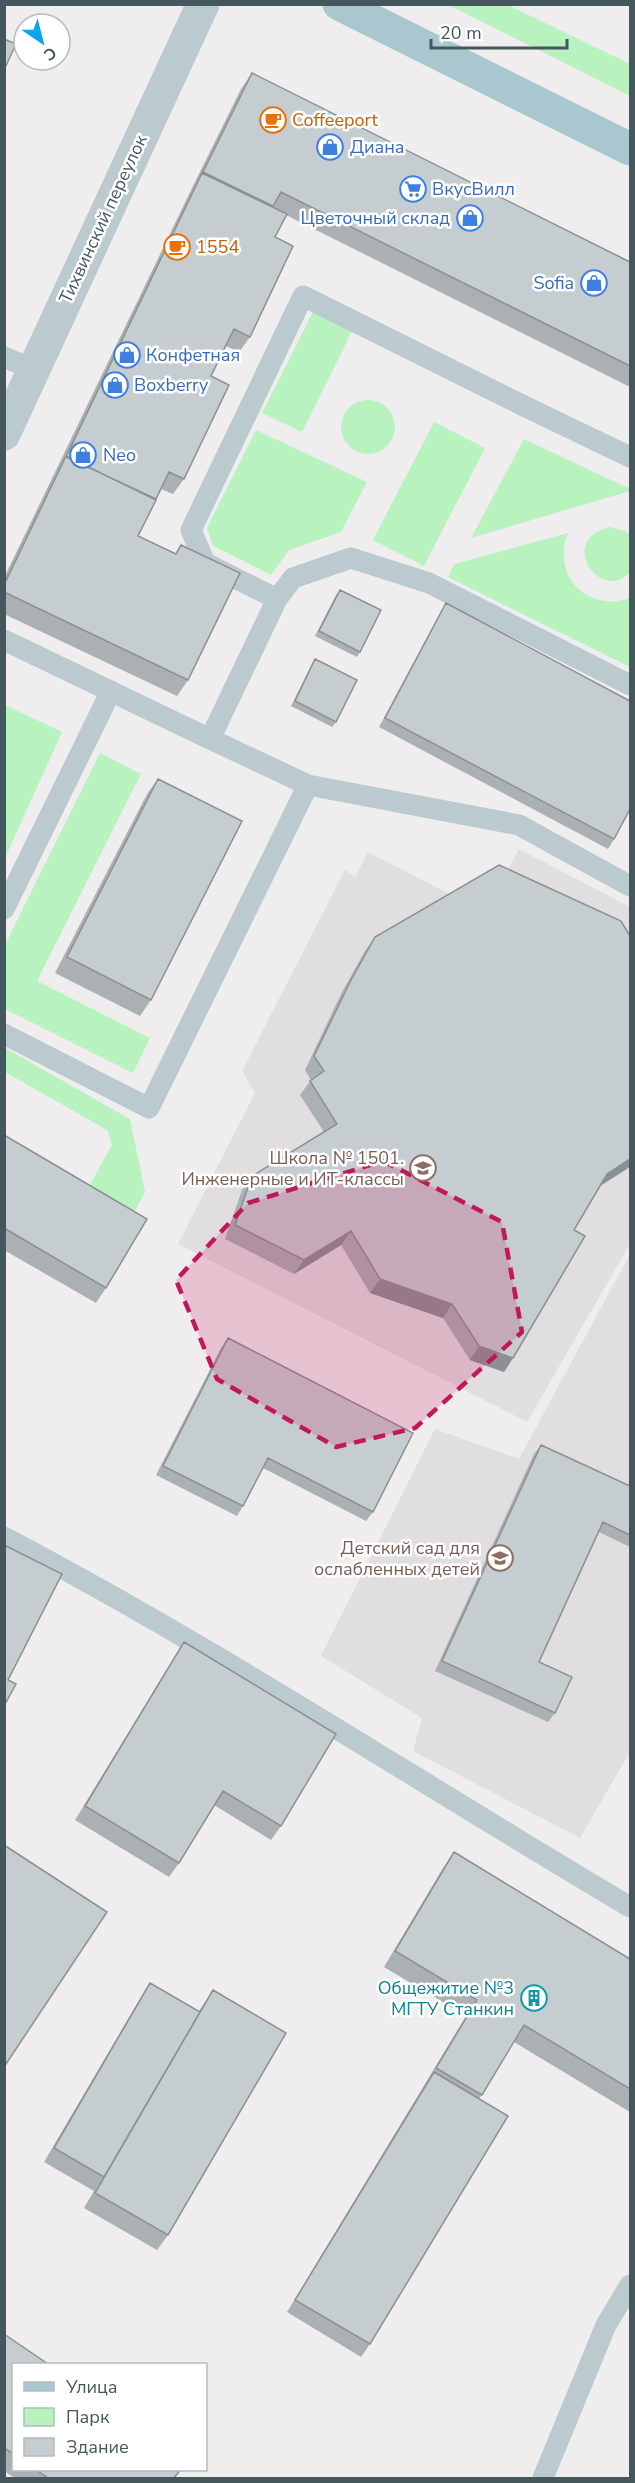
<svg xmlns="http://www.w3.org/2000/svg" width="635" height="2483" viewBox="0 0 635 2483" font-family="'Nunito Sans',sans-serif">
<rect width="100%" height="100%" fill="#f0edee"/>
<!-- education -->
<path fill="#e1dee0" d="M519 849 630 907V1244L527 1422 178 1244 255 1093 242 1071 345 870 355 877 368 852 457 898 500 884Z
M630 1254V1752L580 1838 413 1751 422 1718 321 1656 435 1429 519 1459Z"/>
<!-- green -->
<path fill="#b7f2bf" d="M449 5H508L630 64V96Z
M314 310 353 329 302 432 262 413Z
M341 427a27 27 0 1 1 54 0a27 27 0 1 1-54 0Z
M434 422 485 448 424 566 373 540Z
M256 430 367 482 341 532 289 550 271 575 213 546 207 528Z
M524 439 630 489V491L471 538Z
M610 527 625 531 630 535V572C602 605 555 540 610 527Z
M568 533C551 576 588 613 630 598V667L448 577 454 564Z
M5 705 62 732 5 858Z
M100 753 141 774 37 981 150 1038 133 1073 5 1009V945Z
M5 1048 130 1119 145 1192 134 1212 89 1186 112 1145 107 1130 5 1072Z"/>
<g fill="none" stroke-linecap="round" stroke-linejoin="round">
<!-- service -->
<path stroke="#bacace" stroke-width="21" d="M4 357 34 370
M277 599 205 563 191 530 303 296 524 406 630 457
M4 640 210 739 277 599 293 578 351 558 429 583 630 685
M210 739 308 785 519 825 630 886
M4 909 111 691
M4 1034 149 1108 308 785
M4 1537C219 1650 422 1784 630 1907
M543 2478 606 2325 630 2285"/>
<!-- minor -->
<path stroke="#bacace" stroke-width="33" d="M4 434 203 4"/>
<!-- primary -->
<path stroke="#aac6cf" stroke-width="33" d="M339 4 630 149"/>
</g>
<!-- wall -->
<path fill="#aab0b4" d="M252 73 630 262V387L286 215 275 237 250 337 239 352 226 346 211 376 184 479 173 494 161 489 138 536 175 554 181 545 188 680 177 696 4 614V578L192 188 241 89Z
M340 590 360 652 357 657 315 636 336 595Z
M446 603 614 839 608 849 379 727 440 613Z
M315 659 336 722 332 727 291 706 312 664Z
M158 779 151 1000 140 1016 55 973 147 794Z
M375 937 600 1186 574 1230 513 1358 504 1372 470 1360 443 1318 370 1293 341 1245 294 1274 225 1239 242 1190 252 1176 324 1132 300 1095 311 1080 305 1070 341 994 365 951Z
M4 1135 106 1288 96 1303 4 1250Z
M228 1338 373 1512 366 1521 263 1468 243 1506 237 1516 156 1475 221 1348Z
M541 1445 630 1486V1547L599 1532 539 1662 555 1713 548 1722 435 1671 534 1454Z
M184 1642 281 1826 271 1840 214 1805 179 1863 169 1877 75 1820 175 1656Z
M454 1852 630 1959V2112L514 2042 479 2099 370 2344 361 2357 287 2312 466 2016 384 1967 443 1868Z
M150 1983 199 2011 213 1990 168 2235 157 2250 84 2208 94 2191 44 2162 141 1997Z
M4 2334 14 2364V2469H181L174 2478H15L4 2471Z"/>
<!-- shaded-wall -->
<path fill="#8b9092" d="M630 1159V1167L597 1188 607 1174Z
M351 1231 341 1245 294 1274 304 1260Z
M380 1279 452 1304 443 1318 370 1293Z
M479 1346 513 1358 504 1372 470 1360Z"/>
<!-- building -->
<path fill="#c6cdd1" stroke="#8b9092" stroke-width="1.5" d="M4 39 16 44 4 70Z
M252 73 630 262V366L281 192 273 206 203 172Z
M202 173 287 214 275 237 293 246 250 337 234 329 211 376 229 385 184 479 169 472 156 499 66 457Z
M66 456 156 500 138 536 176 554 181 545 240 573 188 680 4 592V585Z
M340 590 381 610 360 652 319 631Z
M446 603 630 701V809L614 839 385 718Z
M315 659 357 680 336 722 295 701Z
M158 779 242 821 151 1000 67 957Z
M499 865 621 921 630 936V1159L607 1174 574 1230 585 1236 513 1358 479 1346 452 1304 380 1279 351 1231 304 1260 235 1225 252 1176 337 1124 310 1081 324 1071 314 1056 351 980 375 937Z
M4 1135 147 1219 106 1288 4 1228Z
M228 1338 413 1433 373 1512 268 1458 243 1506 163 1466Z
M541 1445 630 1486V1535L603 1522 539 1662 572 1677 555 1713 442 1661Z
M4 1545 62 1574 8 1680 16 1684 4 1706Z
M184 1642 336 1734 281 1826 223 1791 179 1863 85 1806Z
M4 1845 107 1912 4 2067Z
M454 1852 630 1959V2089L524 2025 482 2095 436 2068 477 2000 395 1951Z
M150 1983 200 2012 104 2177 54 2148Z
M213 1990 286 2033 168 2235 95 2193Z
M434 2072 508 2116 370 2344 295 2300Z
M4 2334 48 2364H14V2454L4 2448Z
M35 2469H181L174 2478H48Z"/>
<!-- marked area -->
<path fill="#c2185b" fill-opacity="0.2" stroke="#c2185b" stroke-width="4.5" stroke-dasharray="12 8" stroke-linejoin="round" d="M383 1161 502 1222 522 1332 415 1428 336 1447 217 1379 176 1280 248 1203Z"/>
<!-- icons -->
<defs>
<g id="cafe-ring" transform="scale(1.35)"><circle r="9.5" fill="#fff" stroke="#e8710a" stroke-width="1.5"/><path d="M-5.5-4.5H6V0H3Q3 3.5 0 3.5H-2.5Q-5.5 3.5-5.5 0ZM3-3.2v2h1.7v-2ZM-6 4.5H4V6H-6Z" fill="#e8710a"/></g>
<g id="shop-ring" transform="scale(1.35)"><circle r="9.5" fill="#fff" stroke="#3f7fe0" stroke-width="1.5"/><path d="M-5-2.5h2.3a2.7 3.5 0 0 1 5.4 0H5L5.5 6h-11ZM-1.5-2.5h3a1.5 2.3 0 0 0-3 0Z" fill="#3f7fe0"/></g>
<g id="supermarket-ring" transform="scale(1.35)"><circle r="9.5" fill="#fff" stroke="#3f7fe0" stroke-width="1.5"/><path d="M-6-5.5h2.5l.6 2H6L4.5 2H-2.5L-4.4-4H-6ZM-1.5 3.2a1.3 1.3 0 1 0 .1 0ZM3 3.2a1.3 1.3 0 1 0 .1 0Z" fill="#3f7fe0"/></g>
<g id="school-ring" transform="scale(1.35)"><circle r="9.5" fill="#fff" stroke="#8d6e63" stroke-width="1.5"/><path d="M0-5L7-2L0 1L-7-2ZM-4 1L0 2.5L4 1V4Q0 6-4 4Z" fill="#8d6e63"/></g>
<g id="building-ring" transform="scale(1.35)"><circle r="9.5" fill="#fff" stroke="#0f9aa8" stroke-width="1.5"/><path d="M-4-6H4V6H1V3H-1V6H-4ZM-2.5-4.3h1.7v1.8h-1.7ZM.8-4.3h1.7v1.8H.8ZM-2.5-1h1.7V.8h-1.7ZM.8-1h1.7V.8H.8Z" fill="#0f9aa8"/></g>
</defs>
<g fill-rule="evenodd">
<use href="#cafe-ring" x="273" y="120"/>
<use href="#shop-ring" x="330" y="147"/>
<use href="#supermarket-ring" x="413" y="189"/>
<use href="#shop-ring" x="470" y="218"/>
<use href="#cafe-ring" x="177" y="247"/>
<use href="#shop-ring" x="594" y="283"/>
<use href="#shop-ring" x="127" y="355"/>
<use href="#shop-ring" x="115" y="385"/>
<use href="#shop-ring" x="83" y="455"/>
<use href="#school-ring" x="423" y="1168"/>
<use href="#school-ring" x="500" y="1558"/>
<use href="#building-ring" x="534" y="1998"/>
</g>
<g text-anchor="middle" dominant-baseline="central" stroke-width="5" stroke-linejoin="round" paint-order="stroke">
<!-- food labels -->
<g font-size="18" fill="#c56008" stroke="#fff" text-anchor="start">
<text x="292" y="120">Coffeeport</text>
<text x="196" y="247">1554</text>
</g>
<!-- shop labels -->
<g font-size="18" fill="#366cbe" stroke="#fff" text-anchor="start">
<text x="350" y="147">Диана</text>
<text x="432" y="189">ВкусВилл</text>
<text x="450" y="218" text-anchor="end">Цветочный склад</text>
<text x="574" y="283" text-anchor="end">Sofia</text>
<text x="146" y="355">Конфетная</text>
<text x="134" y="385">Boxberry</text>
<text x="103" y="455">Neo</text>
</g>
<!-- street labels -->
<g font-size="18" fill="#44575c" stroke="#fff">
<text transform="translate(103 219) rotate(-65)">Тихвинский переулок</text>
</g>
<!-- education labels -->
<g font-size="18" fill="#785e54" stroke="#fff" text-anchor="end">
<text x="404" y="1158">Школа № 1501.<tspan x="404" dy="21">Инженерные и ИТ-классы</tspan></text>
<text x="480" y="1548">Детский сад для<tspan x="480" dy="21">ослабленных детей</tspan></text>
</g>
<!-- culture labels -->
<g font-size="18" fill="#0d838f" stroke="#fff" text-anchor="end">
<text x="514" y="1988">Общежитие №3<tspan x="514" dy="21">МГТУ Станкин</tspan></text>
</g>
</g>
<!-- border -->
<rect width="635" height="2483" fill="none" stroke="#44575c" stroke-width="12"/>
<!-- legend -->
<rect x="12" y="2363" width="195" height="108" fill="#ffffff" stroke="#b4bcbe" stroke-width="1.5"/>
<rect x="24" y="2382" width="30" height="9" fill="#aac6cf" stroke="#b4bcbe" stroke-width="1.5"/>
<text x="66" y="2393" font-size="18" fill="#44575c">Улица</text>
<rect x="24" y="2408" width="30" height="18" fill="#b7f2bf" stroke="#b4bcbe" stroke-width="1.5"/>
<text x="66" y="2423" font-size="18" fill="#44575c">Парк</text>
<rect x="24" y="2438" width="30" height="18" fill="#c6cdd1" stroke="#b4bcbe" stroke-width="1.5"/>
<text x="66" y="2453" font-size="18" fill="#44575c">Здание</text>
<!-- north arrow -->
<g transform="translate(42 42) rotate(145)"><circle r="28" fill="#ffffff" stroke="#b4bcbe" stroke-width="1.5"/>
<path d="M0-4.5L10 22L0 15L-10 22Z" fill="#0aa5ed"/>
<text y="-9" font-size="16" font-weight="bold" text-anchor="middle" fill="#44575c">С</text>
</g>
<!-- scale -->
<path d="M431 39v9h136v-9" fill="none" stroke="#44575c" stroke-width="3"/>
<text x="440" y="39" font-size="18" fill="#44575c" stroke="#ffffff" stroke-width="4.5" paint-order="stroke">20 m</text>
</svg>
